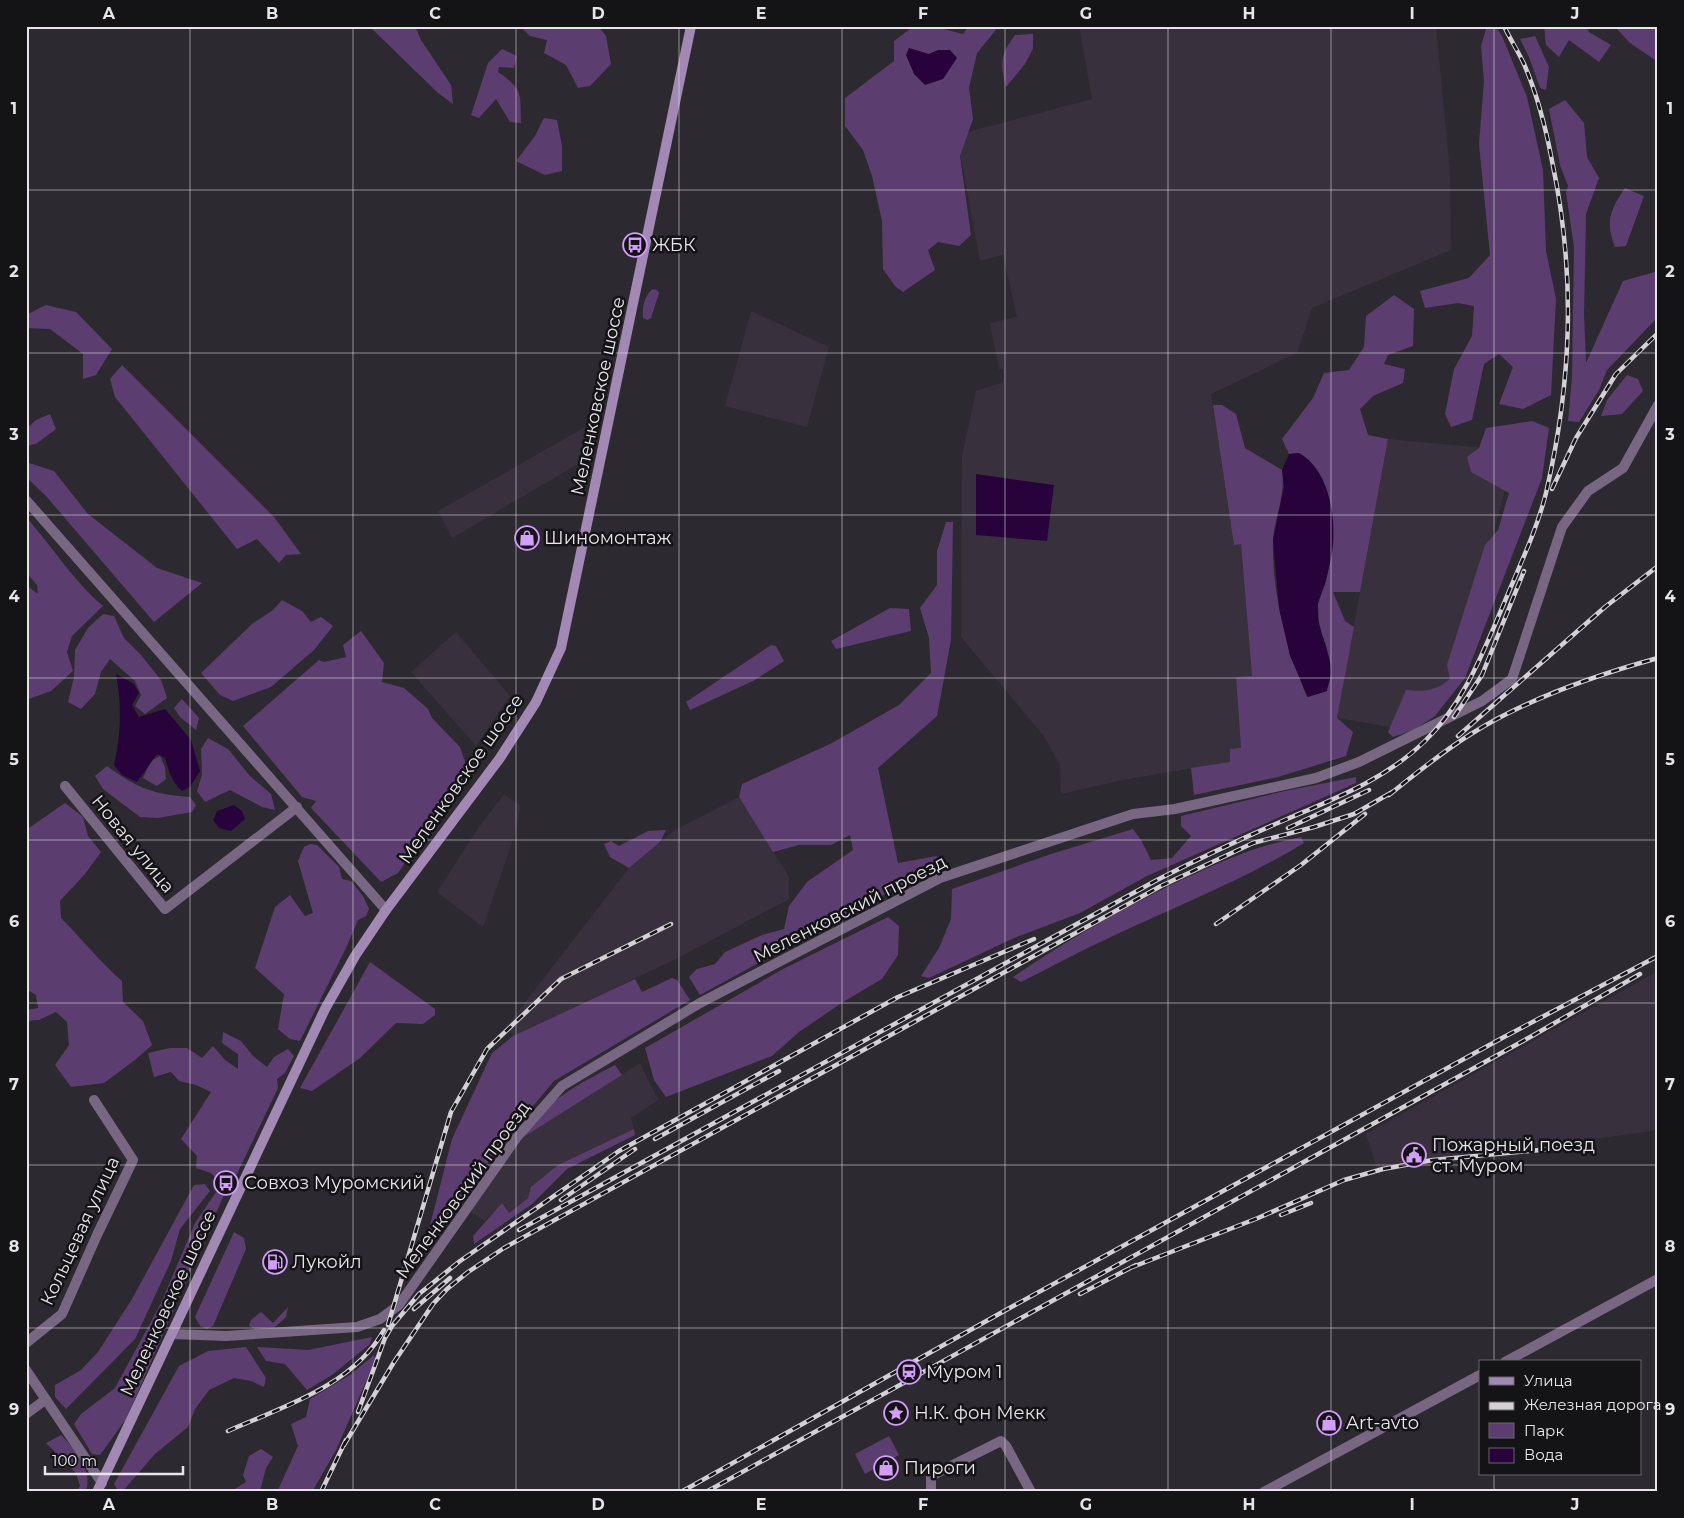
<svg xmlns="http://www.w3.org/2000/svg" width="1684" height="1518" viewBox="0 0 1684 1518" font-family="Montserrat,sans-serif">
<rect width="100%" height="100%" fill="#2d2930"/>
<!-- built -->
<path fill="#38313d" d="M1079 26H1436L1450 173 1451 250 1312 308 1297 353 1211 394 1234 544H1241L1252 676 1236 678 1241 748 1230 762 1122 780 1061 794 1060 765 1043 735 961 637 962 456 976 391 1002 383 1004 375 1002 369H999L990 323 1017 317 1003 255 980 261 957 135 1092 99Z
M751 311 829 347 807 427 725 406Z
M587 426 578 464 452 538 438 511Z
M1388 439 1516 451 1451 682 1408 730 1337 718Z
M456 632 510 696 476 746 411 672Z
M504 794 520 806 516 831 483 927 437 892 479 827Z
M739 797 789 877V899L678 958 513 1036 506 1027 629 868 675 830Z
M1658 971V1130L1377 1169 1366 1134Z
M640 1063 658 1100 631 1118 634 1129 558 1165 528 1198 508 1213 501 1204 485 1221 469 1211 522 1138Z"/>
<!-- green -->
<path fill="#5b3e6f" d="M369 26H415L421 40 451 85 453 104 438 93Z
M520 26H598L606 36 611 64 590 86 578 88 566 65 544 53 547 40 530 36Z
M914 26H932L963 34 969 26H999L977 53 969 88 973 119 960 156 971 235 959 246 938 242 928 250 935 270 903 292 895 286 883 269 882 221 872 176 863 150 845 126V98L894 61V41Z
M1487 26H1495L1502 36 1527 97 1543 170 1546 251 1556 299 1551 395 1523 409 1499 404 1513 367 1499 354 1484 364 1472 420 1451 427 1445 414 1454 369 1472 336 1474 306 1458 303 1425 308 1420 291 1469 278 1490 255 1479 144 1484 81 1481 46Z
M1544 26H1586L1589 32 1611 45 1599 62 1569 40 1559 57 1546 45Z
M1614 26H1658V62L1630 43Z
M1033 34V49L1025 64 1006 87C1000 63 1000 55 1015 35Z
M1535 36 1549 67 1546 90 1540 88 1529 57 1520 39Z
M502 49 517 56 514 68 499 67 498 72C524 90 520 93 521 123L510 122 496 99 479 118 471 115 488 63Z
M1565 100 1584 123 1587 157 1599 178 1586 214 1584 314 1586 363 1623 281 1658 271V317L1607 370 1599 390 1579 422 1568 421 1572 377 1574 247 1566 193 1568 186 1560 165 1549 109Z
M544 118 557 120 562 146V171L545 175 516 161 535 136Z
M1625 188 1644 196 1626 246 1615 247C1605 222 1610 210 1625 188Z
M652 289 657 290 659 293 651 318 648 320 643 318C642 308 644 297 652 289Z
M1394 295 1414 309 1413 346 1388 355 1384 364 1405 369 1403 383 1373 396 1360 409 1368 435 1388 439 1360 592H1333L1345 621 1354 627 1337 718 1353 732 1346 756 1278 777 1194 795 1191 768 1230 762V749L1241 748 1236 677 1252 676 1241 544 1234 545 1213 405H1222L1236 414 1245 448 1282 470C1286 497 1274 516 1273 542 1272 595 1287 648 1307 697L1327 691 1326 645 1319 628 1318 604 1326 582 1332 551V515L1325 486 1299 453 1289 454 1282 439 1313 398 1324 373 1349 370 1364 347 1366 316Z
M46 305 76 312 112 349 96 375 83 379V354L50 329 26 328V315Z
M122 365 274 517 301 554 286 555 279 563 257 539 237 549 115 397 110 379Z
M1627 375 1638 379 1643 391 1622 414 1601 416 1607 400Z
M50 414 56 429 36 444 26 446V429L36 420Z
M1532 421 1549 428 1542 478 1465 678 1435 716 1414 730 1393 737 1388 732 1406 690C1425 692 1435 691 1450 679L1447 665 1485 545 1498 530 1509 493 1471 472 1467 457 1479 448 1486 428Z
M26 462 54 471 88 514 157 568 202 583 154 622 46 496 26 477Z
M26 517C52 546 74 582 103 606L72 636 67 652 73 671 51 691 26 700V626H29L26 623V585L38 594 37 585 26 572Z
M946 522H953L951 640 937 716 878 768 898 863 937 856 936 873 900 886 700 995 689 977 697 969 715 964 725 952 762 935 784 929 789 906 807 882 853 850 850 835 831 845H799L773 852 739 797 742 784 830 744 899 705 931 673 929 638 920 608 937 585V551Z
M282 600 302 611 311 622 321 617 333 626 314 650 271 687 233 701 220 695 201 673 252 624 273 610Z
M890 608 909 609 911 631 836 649 831 641Z
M103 614 114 616 124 638 141 655 161 680 167 698 145 714 135 706 141 695 135 681 110 659 101 672 95 694 81 709 68 702 74 677 75 650 88 628Z
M361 631 384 663 382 682 404 688 428 709 432 718 460 747 468 770 398 873 381 882 311 808 316 801 302 797 243 726 319 660 324 662 346 657 343 645Z
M771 645 776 646 784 661 753 681 690 710 686 702Z
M182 699 199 718 196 730 180 717 174 708Z
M208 738 228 749 250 776 271 794 275 810 262 807 230 790 205 802 197 791 202 775 201 749Z
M160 756 165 767 166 779 157 786 143 778 151 761Z
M107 766C137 788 152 794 190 797L196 805 192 812 158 818 140 817 103 789 95 776Z
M1356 777V783L1147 876 1080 913 1014 938 929 978 921 976 939 948 951 919 952 889 1051 854 1133 829 1141 840 1151 860 1172 858 1191 836 1181 826V816L1285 791Z
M65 803 83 817 88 836 101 852 85 874 60 901 61 918C82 939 100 962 122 981L123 1002 143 1021 152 1045 135 1060 104 1083 71 1087 55 1065 69 1045 67 1022 56 1012 39 1020 26 1021V1010L38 1008 36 995 26 989V830Z
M666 830 660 842 629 868 610 857 604 844 611 841 619 846 648 831Z
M1301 837 1304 843C1243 880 1177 906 1113 936 1082 950 1051 967 1021 982L1013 977C1087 927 1166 883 1249 851 1266 845 1284 841 1301 837Z
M310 844 317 845 339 867 342 879 351 881 363 896 369 909 366 916 358 920 346 948 300 1041 290 1039 278 1029 284 994 255 968 275 907 290 895 305 916 313 913 298 861 304 847Z
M888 917 899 926 898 955 882 979 843 1002 799 1032 772 1056 666 1097 654 1080 645 1048 783 969Z
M370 962 435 1009V1015L423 1024 396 1023 360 1058 312 1091 300 1088Z
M672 978 677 980 690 1000 554 1081 502 1143 431 1241H426L452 1139 492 1053 513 1036 635 979 642 992Z
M223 1032 241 1041 253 1056 267 1067 274 1057 288 1049 294 1056 285 1073 277 1079 278 1088 237 1174 226 1179H217L211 1173 196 1168 197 1156 181 1139 211 1092 196 1085 179 1081 171 1072 154 1077 148 1053 170 1048H187L202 1058 213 1046 225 1060 238 1069V1054L222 1043Z
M615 1065 622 1075 522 1138C542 1103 580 1083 615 1065Z
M634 1129 635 1135 567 1169 532 1204 474 1244 473 1236 502 1203 509 1213 528 1198 531 1187 558 1165Z
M205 1184 210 1191 180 1229 171 1261 135 1339 66 1409 55 1397V1385L81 1370 98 1352 132 1299 194 1185Z
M216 1192 224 1195 126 1419 100 1455 92 1454 74 1424 81 1414 115 1388 161 1303 195 1223Z
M234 1232 244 1238 246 1249 213 1326 207 1329 200 1326 195 1317Z
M288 1307 286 1317 274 1328 255 1329 249 1326 251 1320 261 1312 273 1323Z
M372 1337 370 1344 332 1375 307 1390 285 1364 266 1361 257 1347 308 1350Z
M246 1347 266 1378 264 1387 251 1381 234 1378 209 1390 195 1409 188 1427 155 1454 122 1492H119L114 1484 179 1366 208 1351Z
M374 1355 376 1359 336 1450 312 1492H277L298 1446 291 1424 306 1417 310 1399 350 1375Z
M61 1435C74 1448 95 1473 85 1492H76L80 1486 76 1473 46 1443Z
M889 1436 899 1455 865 1474 855 1454Z
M261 1449 273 1457 266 1468 260 1491 230 1492 246 1482 243 1475 249 1456Z"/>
<!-- water -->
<path fill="#28033b" d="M909 48 929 54 938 50H950L957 58 943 79 925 85 914 74 906 55Z
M1299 453C1330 470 1337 520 1332 553 1330 562 1328 573 1325 583 1323 590 1319 597 1318 604 1315 628 1331 649 1331 672 1331 678 1328 685 1327 691L1308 697 1290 656 1279 608 1273 540 1284 487 1282 470 1289 454Z
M976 474 1054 485 1047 541 976 535Z
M116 674 134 684 139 693 132 705 139 717 165 709 191 740 200 771 190 787 182 791C171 781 169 771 165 758L157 754 137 782 122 775 114 765C121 734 122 705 116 674Z
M234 805 242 811 245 819 231 831 219 828 213 820 217 811Z"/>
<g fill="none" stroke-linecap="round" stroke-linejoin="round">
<!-- minor -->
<path stroke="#776783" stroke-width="10" d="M65 786 165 909 297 807
M173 1334 226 1336 357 1327 380 1319 399 1305 517 1137 562 1086 700 1003 940 878 1133 814 1175 809 1316 778 1359 762 1482 701 1512 679 1562 527 1588 491 1623 468 1658 405
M26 1343 62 1314 97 1235 133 1160 94 1100
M1505 1362 1658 1279
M26 1370 102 1483
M26 1414 45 1400
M1264 1492 1480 1375"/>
<!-- tertiary -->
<path stroke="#776783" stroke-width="10" d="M26 500 386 910
M931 1492V1476L1001 1441 1006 1446 1031 1492"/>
<!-- secondary -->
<path stroke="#a289b4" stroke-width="10" d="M97 1492 325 1009 355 956 386 910 500 758 536 702 561 648 691 26"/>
<!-- rail casing -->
<g stroke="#d4d1d6" stroke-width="4.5">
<path id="rail" d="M1552 489 1576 438 1616 374 1658 333
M1454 717 1482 675 1524 571
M1458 736 1605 607 1658 566
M1389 795C1415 774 1442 752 1471 734 1525 700 1596 675 1658 658
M1288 828 1369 790
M1216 924 1301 865 1365 814
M655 1139 779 1071
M561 1200 635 1149
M1281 1215 1311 1203
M519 1230 1157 880C1200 858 1243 838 1287 819 1336 798 1386 779 1425 741 1463 704 1482 655 1502 608 1517 571 1536 533 1546 493 1572 381 1576 274 1552 161 1546 129 1537 94 1524 64 1518 51 1510 39 1504 26
M1130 1268 1258 1218 1344 1180 1383 1169 1433 1160 1572 1147
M1080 1294 1136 1265
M414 1309 450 1278
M388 1325 451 1112 487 1049 561 979 671 924
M358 1412 385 1338 392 1326 419 1294 460 1261 619 1151 898 997 1034 939
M228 1431C282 1407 353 1386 384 1330
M344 1445 394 1362 433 1304 447 1289 468 1272 504 1248 1161 886 1253 843 1314 827 1354 814 1394 791
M321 1492 346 1440
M681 1492 1006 1310 1504 1037 1658 956
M706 1492 1532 1036 1640 974"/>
</g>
<!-- rail -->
<use href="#rail" stroke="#141316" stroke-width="2.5" stroke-dasharray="8" stroke-linecap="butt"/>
</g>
<!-- grid -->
<path fill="none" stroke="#e8e5ea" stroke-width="1" stroke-opacity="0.55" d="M190 26V1492M353 26V1492M516 26V1492M679 26V1492M842 26V1492M1005 26V1492M1168 26V1492M1331 26V1492M1494 26V1362M26 190H1658M26 353H1658M26 515H1658M26 678H1658M26 840H1658M26 1003H1658M26 1165H1658M26 1328H1658M1494 1474V1492"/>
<!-- icons -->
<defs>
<g id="bus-ring" transform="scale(1.25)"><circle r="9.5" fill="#141316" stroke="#d49cfb" stroke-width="1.5"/><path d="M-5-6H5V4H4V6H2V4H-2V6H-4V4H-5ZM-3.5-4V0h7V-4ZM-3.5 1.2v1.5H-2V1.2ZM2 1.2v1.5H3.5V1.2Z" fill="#d49cfb"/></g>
<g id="shop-ring" transform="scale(1.25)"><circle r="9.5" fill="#141316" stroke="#d49cfb" stroke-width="1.5"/><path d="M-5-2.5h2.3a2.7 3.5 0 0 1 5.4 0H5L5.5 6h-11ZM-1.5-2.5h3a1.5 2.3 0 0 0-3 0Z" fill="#d49cfb"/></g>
<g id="civic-ring" transform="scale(1.25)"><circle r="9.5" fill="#141316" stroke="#d49cfb" stroke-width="1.5"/><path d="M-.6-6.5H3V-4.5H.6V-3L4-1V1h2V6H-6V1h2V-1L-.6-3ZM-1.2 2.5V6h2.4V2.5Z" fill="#d49cfb"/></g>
<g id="fuel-ring" transform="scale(1.25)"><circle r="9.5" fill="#141316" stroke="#d49cfb" stroke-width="1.5"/><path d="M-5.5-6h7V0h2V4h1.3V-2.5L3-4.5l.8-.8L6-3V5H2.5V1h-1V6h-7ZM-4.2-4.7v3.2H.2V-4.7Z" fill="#d49cfb"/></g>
<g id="station-ring" transform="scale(1.25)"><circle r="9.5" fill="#141316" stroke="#d49cfb" stroke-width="1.5"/><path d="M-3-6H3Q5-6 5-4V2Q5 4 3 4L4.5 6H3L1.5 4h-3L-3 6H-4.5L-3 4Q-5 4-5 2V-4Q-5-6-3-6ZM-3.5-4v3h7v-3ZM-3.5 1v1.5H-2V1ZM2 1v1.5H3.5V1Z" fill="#d49cfb"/></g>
<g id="sight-ring" transform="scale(1.25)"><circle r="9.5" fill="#141316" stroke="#d49cfb" stroke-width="1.5"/><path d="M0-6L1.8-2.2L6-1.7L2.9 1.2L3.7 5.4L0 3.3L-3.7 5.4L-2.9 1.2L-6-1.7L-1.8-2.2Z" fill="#d49cfb"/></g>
</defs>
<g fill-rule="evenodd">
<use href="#bus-ring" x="635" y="245"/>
<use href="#shop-ring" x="527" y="538"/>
<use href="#civic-ring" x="1414" y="1155"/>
<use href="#bus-ring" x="226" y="1183"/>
<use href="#fuel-ring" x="275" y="1262"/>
<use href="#station-ring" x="909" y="1372"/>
<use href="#sight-ring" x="896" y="1413"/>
<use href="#shop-ring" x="1329" y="1423"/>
<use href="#shop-ring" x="886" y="1468"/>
</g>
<g text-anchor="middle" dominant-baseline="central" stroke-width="5" stroke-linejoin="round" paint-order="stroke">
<!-- poi labels -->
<g font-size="18" fill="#e8e5ea" stroke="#141316" text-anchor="start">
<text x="652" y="245">ЖБК</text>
<text x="544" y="538">Шиномонтаж</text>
<text x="1432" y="1145">Пожарный поезд<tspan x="1432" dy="21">ст. Муром</tspan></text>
<text x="244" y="1183">Совхоз Муромский</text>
<text x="292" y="1262">Лукойл</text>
<text x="926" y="1372">Муром 1</text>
<text x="914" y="1413">Н.К. фон Мекк</text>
<text x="1346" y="1423">Art-avto</text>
<text x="904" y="1468">Пироги</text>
</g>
<!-- street labels -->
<g font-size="18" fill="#e8e5ea" stroke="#141316">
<text transform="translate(598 396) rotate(-78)">Меленковское шоссе</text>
<text transform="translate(461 779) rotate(-55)">Меленковское шоссе</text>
<text transform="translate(133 844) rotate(51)">Новая улица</text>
<text transform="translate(850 909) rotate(-27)">Меленковский проезд</text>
<text transform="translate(463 1190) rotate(-54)">Меленковский проезд</text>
<text transform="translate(80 1231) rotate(-65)">Кольцевая улица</text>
<text transform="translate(168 1303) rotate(-65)">Меленковское шоссе</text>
</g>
</g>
<!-- border -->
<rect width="1684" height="1518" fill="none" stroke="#141316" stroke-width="55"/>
<!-- legend -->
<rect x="1479" y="1360" width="162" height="115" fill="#141316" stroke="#69676b"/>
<rect x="1489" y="1377" width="25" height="8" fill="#a289b4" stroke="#69676b"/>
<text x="1524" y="1386" font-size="15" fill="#e8e5ea">Улица</text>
<rect x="1489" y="1402" width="25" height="8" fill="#d4d1d6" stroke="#69676b"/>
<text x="1524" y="1410" font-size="15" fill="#e8e5ea">Железная дорога</text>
<rect x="1489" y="1423" width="25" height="15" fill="#5b3e6f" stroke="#69676b"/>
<text x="1524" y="1436" font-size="15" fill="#e8e5ea">Парк</text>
<rect x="1489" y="1448" width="25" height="15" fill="#28033b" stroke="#69676b"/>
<text x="1524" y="1460" font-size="15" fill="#e8e5ea">Вода</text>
<!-- scale -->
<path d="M45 1466v8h138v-8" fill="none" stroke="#e8e5ea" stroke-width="2.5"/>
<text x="52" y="1466" font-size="15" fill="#e8e5ea" stroke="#141316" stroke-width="4" paint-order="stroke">100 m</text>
<rect x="28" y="28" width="1628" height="1462" fill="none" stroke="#e8e5ea" stroke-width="2"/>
<g font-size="16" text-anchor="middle" font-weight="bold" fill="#e8e5ea">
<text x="109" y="19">A</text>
<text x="272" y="19">B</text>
<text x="435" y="19">C</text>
<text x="598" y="19">D</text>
<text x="761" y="19">E</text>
<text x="923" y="19">F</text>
<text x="1086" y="19">G</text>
<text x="1249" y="19">H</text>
<text x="1412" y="19">I</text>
<text x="1575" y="19">J</text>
<text x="14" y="114">1</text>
<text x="1670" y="114">1</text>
<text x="14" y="277">2</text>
<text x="1670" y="277">2</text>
<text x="14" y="440">3</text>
<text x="1670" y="440">3</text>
<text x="14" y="602">4</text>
<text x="1670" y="602">4</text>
<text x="14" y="765">5</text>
<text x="1670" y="765">5</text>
<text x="14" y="927">6</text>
<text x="1670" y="927">6</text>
<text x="14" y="1090">7</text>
<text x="1670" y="1090">7</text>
<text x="14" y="1252">8</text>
<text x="1670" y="1252">8</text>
<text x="14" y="1415">9</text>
<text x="1670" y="1415">9</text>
<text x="109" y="1510">A</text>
<text x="272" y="1510">B</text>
<text x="435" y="1510">C</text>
<text x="598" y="1510">D</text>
<text x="761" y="1510">E</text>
<text x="923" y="1510">F</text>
<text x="1086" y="1510">G</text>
<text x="1249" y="1510">H</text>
<text x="1412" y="1510">I</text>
<text x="1575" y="1510">J</text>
</g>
</svg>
